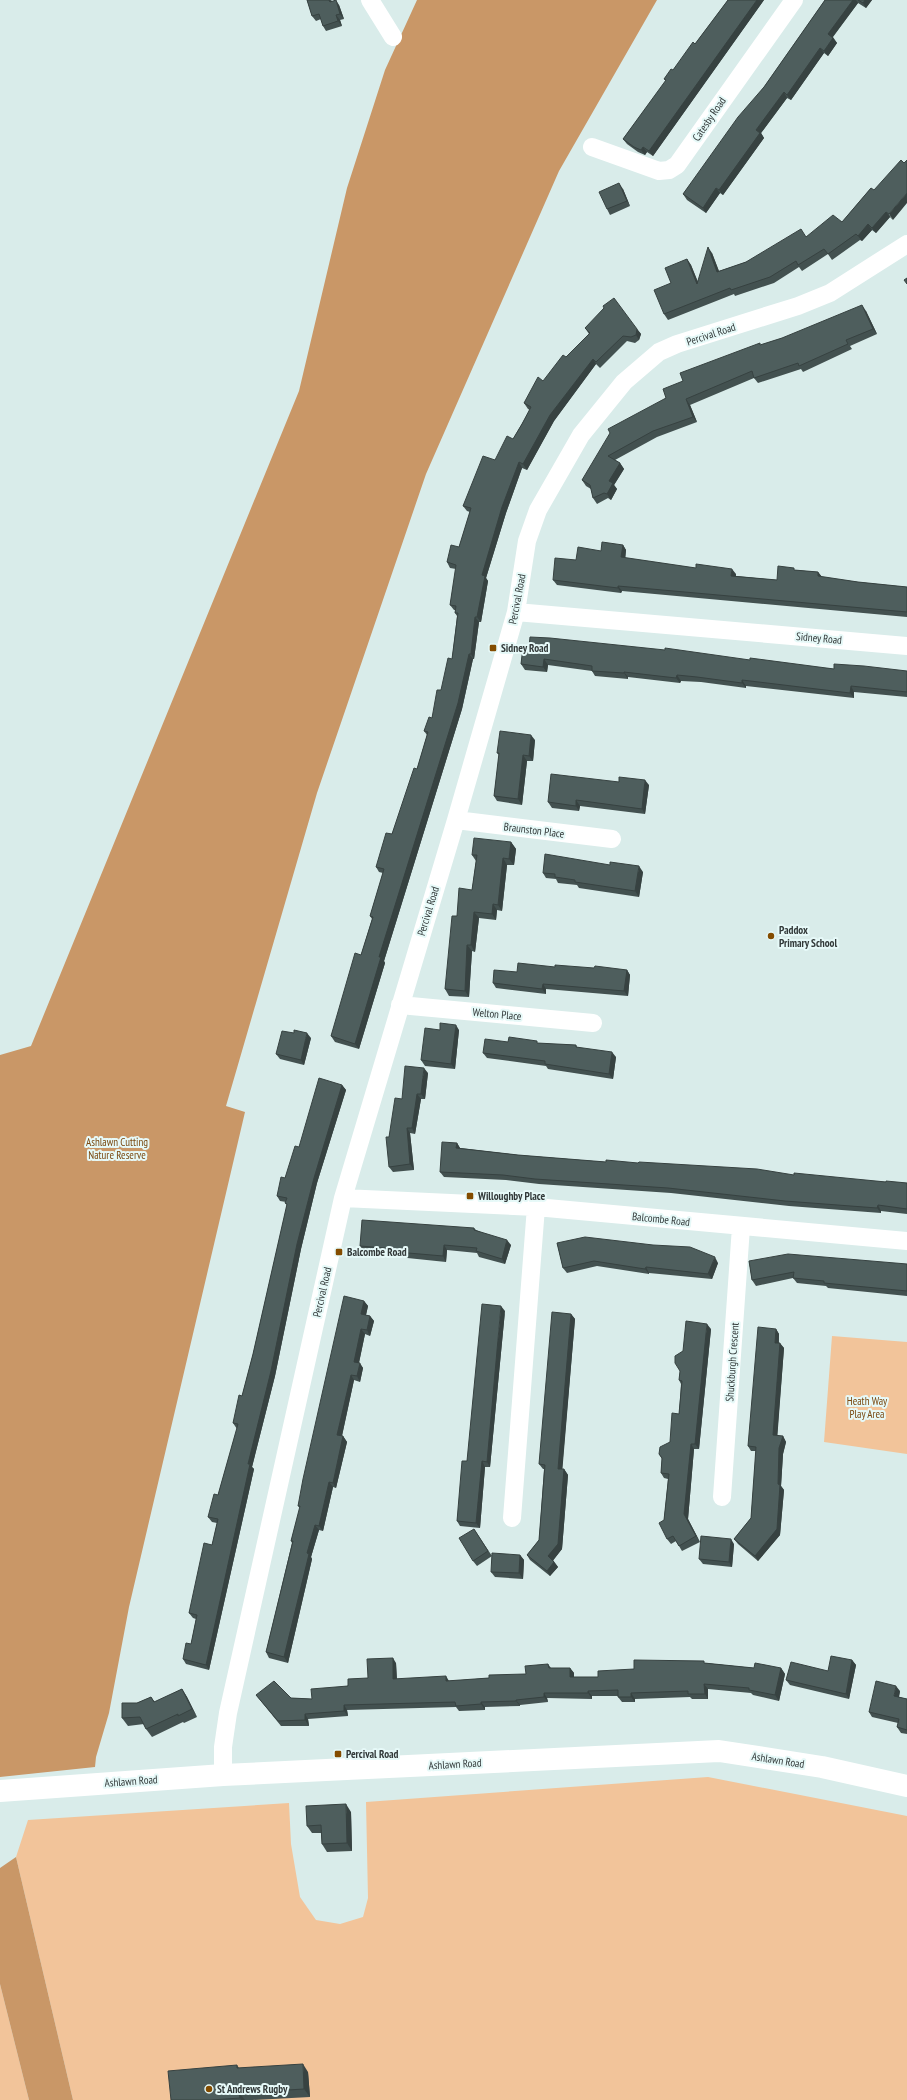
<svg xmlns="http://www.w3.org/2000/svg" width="907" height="2100" viewBox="0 0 907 2100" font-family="'PT Sans Narrow',sans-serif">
<rect width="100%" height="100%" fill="#d9ecea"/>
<!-- green -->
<path fill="#f2c49a" d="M832 1336 907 1342V1454L824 1442Z
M708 1777 907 1816V2100H73L16 1857 28 1820 289 1803 291 1844 300 1897 316 1920 340 1924 363 1917 368 1898 366 1802Z
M0 1984 29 2100H0Z"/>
<!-- forest -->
<path fill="#c99767" d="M417 0H657L559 171 426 474 317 793 226 1106 245 1112 129 1607 109 1713 96 1757 95 1767 0 1777V1055L31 1046 299 391 347 188 385 70Z
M16 1857 73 2100H29L0 1984V1868Z"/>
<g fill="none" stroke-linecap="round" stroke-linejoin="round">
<!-- street -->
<path stroke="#fff" stroke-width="18" d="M370 0 393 37
M592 147 659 171 669 170 677 165 794 0
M516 612 907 646
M456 820 612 839
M400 1005 593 1023
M343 1198 536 1207 907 1241
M722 1497 741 1227
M512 1518 536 1207
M223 1775V1747L228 1713 343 1198 456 820 516 612 527 541 538 510 581 435 624 382 659 352 677 344 798 306 830 293 907 244"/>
<!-- secondary -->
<path stroke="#fff" stroke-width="22" d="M0 1791 223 1775 719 1751 822 1767 907 1786"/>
</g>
<!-- wall -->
<path fill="#435150" d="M307 0H331L332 1 339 5 344 19 340 20 342 26 326 31 323 26 321 19 316 21 312 16Z
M728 0H764L653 156 647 152 645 155 638 152 627 144 623 139 666 81 664 79 673 70 695 44Z
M825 0H872L866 8 858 3 833 37 837 43 828 56 824 53 791 100 787 98 761 133 764 138 723 195 720 193 706 213 687 200 683 194 764 87Z
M871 188 893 220 890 217 876 233 872 230 862 241 860 240 832 260 828 254 802 271 799 267 774 283 735 296 734 294 668 320 664 314 671 283 687 259 691 265 698 282 712 253 719 271 746 262 842 222Z
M623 189 630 206 610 215 607 209Z
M866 311 877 334 850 346 852 349 803 372 801 369 758 383 754 378 690 405 697 422 657 437 615 460 620 463 624 469 614 485 617 489 611 500 608 498 597 504 593 498 591 489 586 486 582 480 683 381 761 345Z
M585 328 637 329 641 334 639 340 635 343 627 341 600 368 596 364 554 421 527 470 522 468 506 513 486 578 488 581 481 622H479L474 659H473L462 709 384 961 385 963 359 1049 335 1042 331 1036 361 955 372 919 370 916 383 873 379 872 376 867 392 834 417 769 427 735 424 731 432 718 452 659 457 616 455 613V610H454L450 605 456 569 450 568 447 562 459 547 470 512 467 511 463 506 495 460 513 439 530 410 528 409 524 403 566 357 589 334Z
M623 545 626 550 625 558 736 574V576L777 580 795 570 818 572 822 577 858 582 907 587V617L622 591 621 593 557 585 553 580 576 560 601 551Z
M523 647 750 660 834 669 907 671V697L854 692V698L746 686V688L701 682 681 681 680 683 628 677V679L595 676 592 671 548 665 547 672 525 670 521 664Z
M535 740 533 761H527L522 805 497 801 494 796 499 755 497 753Z
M619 782 649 785 645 814 580 806 579 811 552 808 548 802Z
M511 842 516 849 514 865H507L502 911 497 910 496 920 479 918 475 952 472 951 469 997 449 996 445 989 457 916 472 890 476 861 472 855Z
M643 872 639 897 579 888 577 885 558 883 556 879 546 878 543 873Z
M555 967 627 970 630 975 628 996 546 989V994L496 988 493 983 517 972Z
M440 1030H459L455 1069 425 1066 421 1060Z
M311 1038 304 1065 280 1059 276 1054Z
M508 1042 576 1045 577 1047 616 1057 613 1079 548 1069 546 1066 487 1058 483 1053Z
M428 1073 425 1099H421L415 1134 410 1133 414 1170 393 1172 389 1167V1137L402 1099Z
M342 1085 346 1090 317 1183 301 1249 275 1376 252 1467 254 1469 209 1670 186 1664 183 1659 191 1644 196 1619 193 1618 189 1613 212 1545 217 1523 212 1522 208 1517 218 1495 237 1429 233 1423 242 1396 253 1354 287 1205 285 1203 286 1202 280 1201 277 1196 299 1147Z
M457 1143 460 1148 518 1155 606 1162 886 1182 907 1183V1214L881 1211V1213L789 1206 671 1193 539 1184 506 1180 444 1177 440 1172Z
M474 1228 476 1230 511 1245 505 1264 479 1257 477 1253 447 1250 446 1262 388 1256 386 1253 364 1251 360 1246Z
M557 1243 718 1263 712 1279 649 1273V1274L597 1266 567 1273 563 1268Z
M749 1261 907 1264V1296L828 1288 826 1286 797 1283 793 1278 756 1286 752 1280Z
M364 1301 368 1306 366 1315 370 1316 374 1321 370 1336 365 1334 359 1363 363 1368 360 1382 354 1380 342 1436H343L347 1442 336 1488 333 1487 323 1531 319 1530 311 1557 312 1559 288 1663 269 1658 266 1652 292 1543 291 1541 300 1508 298 1506Z
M505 1311 490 1467H485L480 1528 460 1526 457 1521 467 1461Z
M571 1314 575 1319 562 1469H564L568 1475 562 1549 553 1560 558 1567 550 1576 530 1560 527 1555 539 1540 544 1469H543L539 1464Z
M711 1329 699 1449H694L688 1519 700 1542 682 1551 676 1541 671 1544 667 1539 664 1520 668 1479 664 1478 661 1473 662 1459 659 1454 670 1442 679 1414 681 1384 679 1380 683 1351Z
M776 1329 779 1334V1343L784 1348 777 1436H783L786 1442 783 1454 781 1486 784 1490 780 1535 758 1561 738 1544 734 1539 751 1518 756 1451H751L748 1446Z
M474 1529 492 1556 477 1566 473 1561Z
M734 1544 732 1567 703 1564 699 1559Z
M520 1555 524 1560 523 1579 495 1577 491 1572Z
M852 1660 856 1665 849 1699 790 1685 786 1680 828 1671Z
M396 1663 397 1679 449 1681 489 1678 526 1674 548 1664 551 1668H570L574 1673V1677H598L634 1669 705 1663 754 1668H781L785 1674 779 1701 753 1695 751 1693 708 1689V1699H692L690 1697 635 1699V1702H622L618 1697V1696H592V1699L547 1698 548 1702 520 1705V1706L485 1707V1710L459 1711 456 1707 347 1710 348 1716 308 1719 309 1726H281L256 1695 291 1698 312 1699 368 1678Z
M182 1689 187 1697 197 1717 184 1723 183 1722 152 1737 146 1729 144 1724 128 1726 122 1718 137 1703 151 1697 155 1702Z
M900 1691 899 1697 907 1699V1734L901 1733 897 1727 898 1723 872 1717 869 1712Z
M351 1812 352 1851 327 1852 322 1844 321 1833H312L307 1826Z
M237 2065 239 2068 308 2072 310 2097 252 2100H171Z"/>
<!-- shaded-wall -->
<path fill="#374241" d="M336 0 339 5 344 19 340 14Z
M757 0H764L653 156 649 151Z
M853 0H856L858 3 831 39 828 34Z
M865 0H872L866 8 863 3Z
M336 15 340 20 342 26 338 21Z
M833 38 837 43 828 56 824 51Z
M820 48 824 53 791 100 787 95Z
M784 92 787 98 761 133 764 138 723 195 719 190 756 130Z
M643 147 647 152 645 155 641 150Z
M619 183 623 189 630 206 627 201Z
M716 188 720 193 706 213 703 208Z
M907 193V203L893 220 889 214Z
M886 212 890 217 876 233 872 228Z
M868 224 872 230 862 241 858 236Z
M708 247 712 253 721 277 717 272Z
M687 259 691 265 701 290 697 284Z
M862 305 866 311 877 334 873 329Z
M637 329 641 334 639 340 636 335Z
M593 359 596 364 554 421 527 470 523 464 550 415Z
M686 399 690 405 697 422 693 417Z
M519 462 522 468 506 513 486 578 488 581 481 622 477 617 482 575 502 507Z
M620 463 624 469 614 485 617 489 611 500 607 494 609 481Z
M623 545 626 550 625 562 621 557Z
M732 569 736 574 735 581 731 576Z
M818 572 822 577 818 576Z
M618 586 622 591 621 593 618 588Z
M475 617 479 622 474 659 471 654Z
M469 654 473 659 462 709 384 961 385 963 359 1049 355 1044 379 957Z
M544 659 548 665 547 672 543 667Z
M624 672 628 677V679L624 673Z
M677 675 681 681 680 683 676 678Z
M742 680 746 686V688L742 683Z
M851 686 854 692V698L850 693Z
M531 735 535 740 533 761 529 756Z
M523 755 527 761 522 805 518 799Z
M645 780 649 785 645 814 642 809Z
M576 800 580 806 579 811 576 806Z
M511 842 516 849 514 865 509 859Z
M503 858 507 865 502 911 498 905Z
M639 866 643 872 639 897 635 891Z
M493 904 497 910 496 920 492 914Z
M474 912 479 918 475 952 471 945Z
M467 945 472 951 469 997 465 991Z
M627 970 630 975 628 996 624 991Z
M543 984 546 989V994L542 989Z
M456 1025 459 1030 455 1069 451 1064Z
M307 1033 311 1038 304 1065 301 1060Z
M612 1052 616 1057 613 1079 609 1074Z
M424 1068 428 1073 425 1099 421 1094Z
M342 1085 346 1090 317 1183 301 1249 275 1376 252 1467 254 1469 209 1670 206 1665 248 1464 297 1244 314 1178Z
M417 1094 421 1099 415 1134 412 1128Z
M407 1128 410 1133 414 1170 410 1164Z
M457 1143 460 1148V1153L456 1148Z
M878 1205 881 1211V1213L877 1208Z
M507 1240 511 1245 505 1264 502 1259Z
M444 1245 447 1250 446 1262 443 1256Z
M715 1257 718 1263 712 1279 708 1274Z
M646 1267 649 1273V1274L645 1269Z
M364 1301 368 1306 365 1319 361 1314Z
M501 1306 505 1311 490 1467 487 1462Z
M571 1314 575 1319 562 1474 558 1469Z
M370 1316 374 1321 370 1336 367 1330Z
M707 1324 711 1329 699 1449 695 1444Z
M361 1329 365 1334 358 1367 354 1362Z
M776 1329 779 1334 778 1348 775 1343Z
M780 1343 784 1348 777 1441 773 1435Z
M360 1363 363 1368 360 1382 357 1376Z
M351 1375 354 1380 341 1440 337 1435Z
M343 1436 347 1442 336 1488 333 1483Z
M783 1436 786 1442 783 1454 781 1486 784 1490 780 1535 758 1561 755 1556 778 1484 779 1448Z
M691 1444 694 1449 688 1519 700 1542 696 1536 684 1514Z
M482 1461 485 1467 480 1528 476 1523Z
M564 1469 568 1475 562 1549 552 1562 548 1556Z
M329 1482 333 1487 323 1531 319 1526Z
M315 1525 319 1530 311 1557 312 1559 288 1663 284 1657 307 1553Z
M731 1539 734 1544 732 1567 729 1562Z
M520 1555 524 1560 523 1579 519 1573Z
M554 1562 558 1567 550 1576 547 1571Z
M393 1658 396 1663 397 1685 393 1679Z
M852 1660 856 1665 849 1699 846 1694Z
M570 1668 574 1673V1682L570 1677Z
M781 1668 785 1674 779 1701 775 1695Z
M446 1676 449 1681H446Z
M704 1684 708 1689V1699L705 1694Z
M896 1686 900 1691 898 1701 894 1696Z
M182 1689 187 1697 197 1717 192 1709Z
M588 1691 592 1696V1699L588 1693Z
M544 1693 547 1698 548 1702 544 1697Z
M631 1693 635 1699V1702L631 1697Z
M516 1700 520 1705V1706L516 1701Z
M481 1702 485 1707V1710L481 1704Z
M344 1705 347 1710 348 1716 344 1711Z
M305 1714 308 1719 309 1726 305 1720Z
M346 1804 351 1812 352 1851 347 1843Z
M303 2064 308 2072 310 2097 304 2089Z
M239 2093 245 2100H241L240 2098Z"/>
<!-- building -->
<path fill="#4e5e5d" stroke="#374241" d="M307 0H329L330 2 336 0 340 14 336 15 338 21 323 26 319 14 312 16Z
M728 0H757L649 151 643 147 641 150 634 147 623 139 666 80 664 79 671 69 673 70 693 42 695 44Z
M825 0H853L828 34 833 38 824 51 820 48 787 95 784 92 756 130 760 133 719 190 716 188 703 208 683 194 738 117 764 87Z
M858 0H865L863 3Z
M901 160 904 163 907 160V193L889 214 886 212 872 228 868 224 858 236 856 234 828 254 824 249 798 265 796 261 770 277 731 290 730 288 664 314 654 290 671 283 665 268 687 259 697 284 708 247 717 272 746 262 801 229 806 237 833 215 842 222 871 188 874 190Z
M619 183 627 201 607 209 599 192Z
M907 278V284L904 280Z
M614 298 637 329 636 335 631 337 623 336 596 362 593 359 550 415 523 464 519 462 502 507 482 575 485 576 477 617H475L471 654H469L458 703 379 957H381L355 1044 331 1036 355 953 361 955 373 917 370 916 384 869 376 867 386 833 392 834 414 768 417 769 428 732 424 731 429 717 432 718 437 690H441L448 658 452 659 458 613H455L456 606 450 605 456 565 447 562 451 545 459 547 471 508 463 506 483 456 495 460 507 436 513 439 522 424 531 407 524 403 538 377 543 381 563 355 566 357 590 333 585 328 604 308 603 306Z
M862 305 873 329 846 340 848 344 799 366 798 363 754 378 752 371 686 399 693 417 653 431 608 456 620 463 609 481 613 483 607 494 604 493 593 498 590 485 582 480 610 433 608 429 666 398 663 389 683 381 680 373 760 343V345L782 338Z
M602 542 623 545 621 557 696 568V564L732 569 731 576 777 580 778 566 794 568V570L818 572V576L858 582 907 587V612L618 586V588L553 580 555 558 576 560 578 547 601 551Z
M530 637 550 638 665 650V648L750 660V658L834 669V664L864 666 907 671V692L851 686 850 693 742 680V683L697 677 677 675 676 678 624 672V673L592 671V666L544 659 543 667 521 664 523 647H529Z
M500 731 531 735 529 756 523 755 518 799 494 796 499 753H497Z
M551 774 619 782V777L645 780 642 809 576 800V806L548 802Z
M474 838 511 842 509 859 503 858 498 905 493 904 492 914 474 912 471 945H467L465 991 445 989 452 916H457L459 888 472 890 477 855H472Z
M545 854 610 865V862L639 866 635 891 575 882V880L555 877V874L543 873Z
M518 963 555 967V965L594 968 595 966 627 970 624 991 543 984 542 989 493 983 494 970 517 972Z
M440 1023 456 1025 451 1064 421 1060 425 1028 440 1030Z
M294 1030 307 1033 301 1060 276 1054 282 1031 294 1033Z
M509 1037 537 1041V1043L576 1045V1047L612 1052 609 1074 545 1064V1061L483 1053 485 1039 508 1042Z
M405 1066 424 1068 421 1094H417L412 1128H407L410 1164 389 1167 386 1137H389L395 1098 402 1099Z
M319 1078 342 1085 314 1178 297 1244 271 1371 248 1464H250L206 1665 183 1659 186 1643 191 1644 197 1615 189 1613 204 1543 212 1545 218 1519 208 1517 214 1494 218 1495 238 1424 233 1423 239 1395 242 1396 253 1354 287 1204 285 1203 287 1198 277 1196 281 1177 285 1178 295 1146 299 1147Z
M442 1142 457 1143 456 1148 518 1155 606 1162V1160L638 1163 639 1162 757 1169 794 1175V1173L886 1182V1181L907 1183V1209L878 1205 877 1208 785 1201 668 1188 535 1179 503 1175 440 1172Z
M362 1220 474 1228V1230L507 1240 502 1259 476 1251 477 1248 444 1245 443 1256 385 1251V1248L360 1246Z
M585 1237 653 1245 690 1247 715 1257 708 1274 646 1267 645 1269 594 1261 563 1268 557 1243Z
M788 1254 907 1264V1291L824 1283V1281L793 1278 794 1272 752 1280 749 1261Z
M344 1296 364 1301 361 1314 370 1316 367 1330 361 1329 354 1362 360 1363 357 1376 351 1375 337 1435 343 1436 333 1483 329 1482 319 1526 315 1525 307 1553 309 1554 284 1657 266 1652 293 1541H291L300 1506H298L303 1479Z
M482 1304 501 1306 487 1462 482 1461 476 1523 457 1521 462 1461H467Z
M552 1312 571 1314 558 1469H564L558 1544 548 1556 554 1562 547 1571 527 1555 539 1540 545 1465 539 1464Z
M686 1321 707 1324 695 1444H691L684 1514 696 1536 679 1546 673 1536 667 1539 659 1523 664 1520 669 1474 661 1473 662 1458 659 1454 660 1447 670 1442 672 1413 679 1414 682 1381 679 1380 680 1371 675 1363V1356L683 1351Z
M758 1327 776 1329 775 1343H780L773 1435 783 1436 779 1448 778 1484 780 1485 777 1529 755 1556 734 1539 751 1518 756 1447 748 1446Z
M474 1529 488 1551 473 1561 459 1538Z
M701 1536 731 1539 729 1562 699 1559Z
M492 1553 520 1555 519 1573 491 1572Z
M831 1656 852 1660 846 1694 786 1680 791 1662 828 1671Z
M393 1658V1679L446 1676V1681L489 1678V1675L526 1674 525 1666 548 1664 549 1668H570V1677H598V1671L634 1669V1660L704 1661V1663L754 1668 755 1663 781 1668 775 1695 749 1690V1688L704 1684 705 1694H688V1691L631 1693V1697H618V1690L588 1691V1693H544V1697L516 1700V1701L481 1702V1704L456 1706 455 1702 344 1705V1711L305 1714V1720L278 1721 256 1695 274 1681 291 1698 312 1699 311 1689 348 1686V1679L368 1678 367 1659Z
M876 1681 896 1686 894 1696 907 1699V1730L897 1727 899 1719 869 1712Z
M182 1689 192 1709 178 1716V1714L146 1729 140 1717 122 1718V1703H137L151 1697 154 1702Z
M346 1804 347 1843 322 1844 321 1825 307 1826 306 1806Z
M303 2064 304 2089 239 2093 240 2098 211 2100H171L168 2071 237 2065V2068Z"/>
<!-- markers -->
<g fill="#844c00" stroke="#e6f9f8" stroke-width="1.5">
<rect x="489" y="644" width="8" height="8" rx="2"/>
<circle cx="771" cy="936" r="4"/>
<rect x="466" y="1192" width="8" height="8" rx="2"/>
<rect x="335" y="1248" width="8" height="8" rx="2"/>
<rect x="334" y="1750" width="8" height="8" rx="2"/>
<circle cx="209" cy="2089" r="4"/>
</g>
<g text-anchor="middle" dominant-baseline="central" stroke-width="4" stroke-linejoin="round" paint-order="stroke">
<!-- street labels -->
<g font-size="11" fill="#323939" stroke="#e6f9f8">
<text transform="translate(709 119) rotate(-56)">Catesby Road</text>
<text transform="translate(711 334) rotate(-18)">Percival Road</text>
<text transform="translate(517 599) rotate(-79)">Percival Road</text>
<text transform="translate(819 638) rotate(5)">Sidney Road</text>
<text transform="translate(534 830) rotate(7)">Braunston Place</text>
<text transform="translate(428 911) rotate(-73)">Percival Road</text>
<text transform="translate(497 1014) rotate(5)">Welton Place</text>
<text transform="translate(661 1219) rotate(6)">Balcombe Road</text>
<text transform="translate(322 1292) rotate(-77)">Percival Road</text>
<text transform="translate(732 1362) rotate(-86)">Shuckburgh Crescent</text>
<text transform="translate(778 1760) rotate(9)">Ashlawn Road</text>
<text transform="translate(455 1764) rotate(-3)">Ashlawn Road</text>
<text transform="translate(131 1781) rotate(-4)">Ashlawn Road</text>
</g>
<!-- poi labels -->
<g font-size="11" font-weight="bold" fill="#323939" stroke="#e6f9f8" text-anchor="start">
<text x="501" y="648">Sidney Road</text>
<text x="779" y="930">Paddox<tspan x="779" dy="13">Primary School</tspan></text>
<text x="478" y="1196">Willoughby Place</text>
<text x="347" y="1252">Balcombe Road</text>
<text x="346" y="1754">Percival Road</text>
<text x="217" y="2089">St Andrews Rugby</text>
</g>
<!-- park labels -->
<g font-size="11" fill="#7a4911" stroke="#e6f9f8">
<text x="117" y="1142">Ashlawn Cutting<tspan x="117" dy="13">Nature Reserve</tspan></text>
<text x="867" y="1401">Heath Way<tspan x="867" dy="13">Play Area</tspan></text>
</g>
</g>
</svg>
